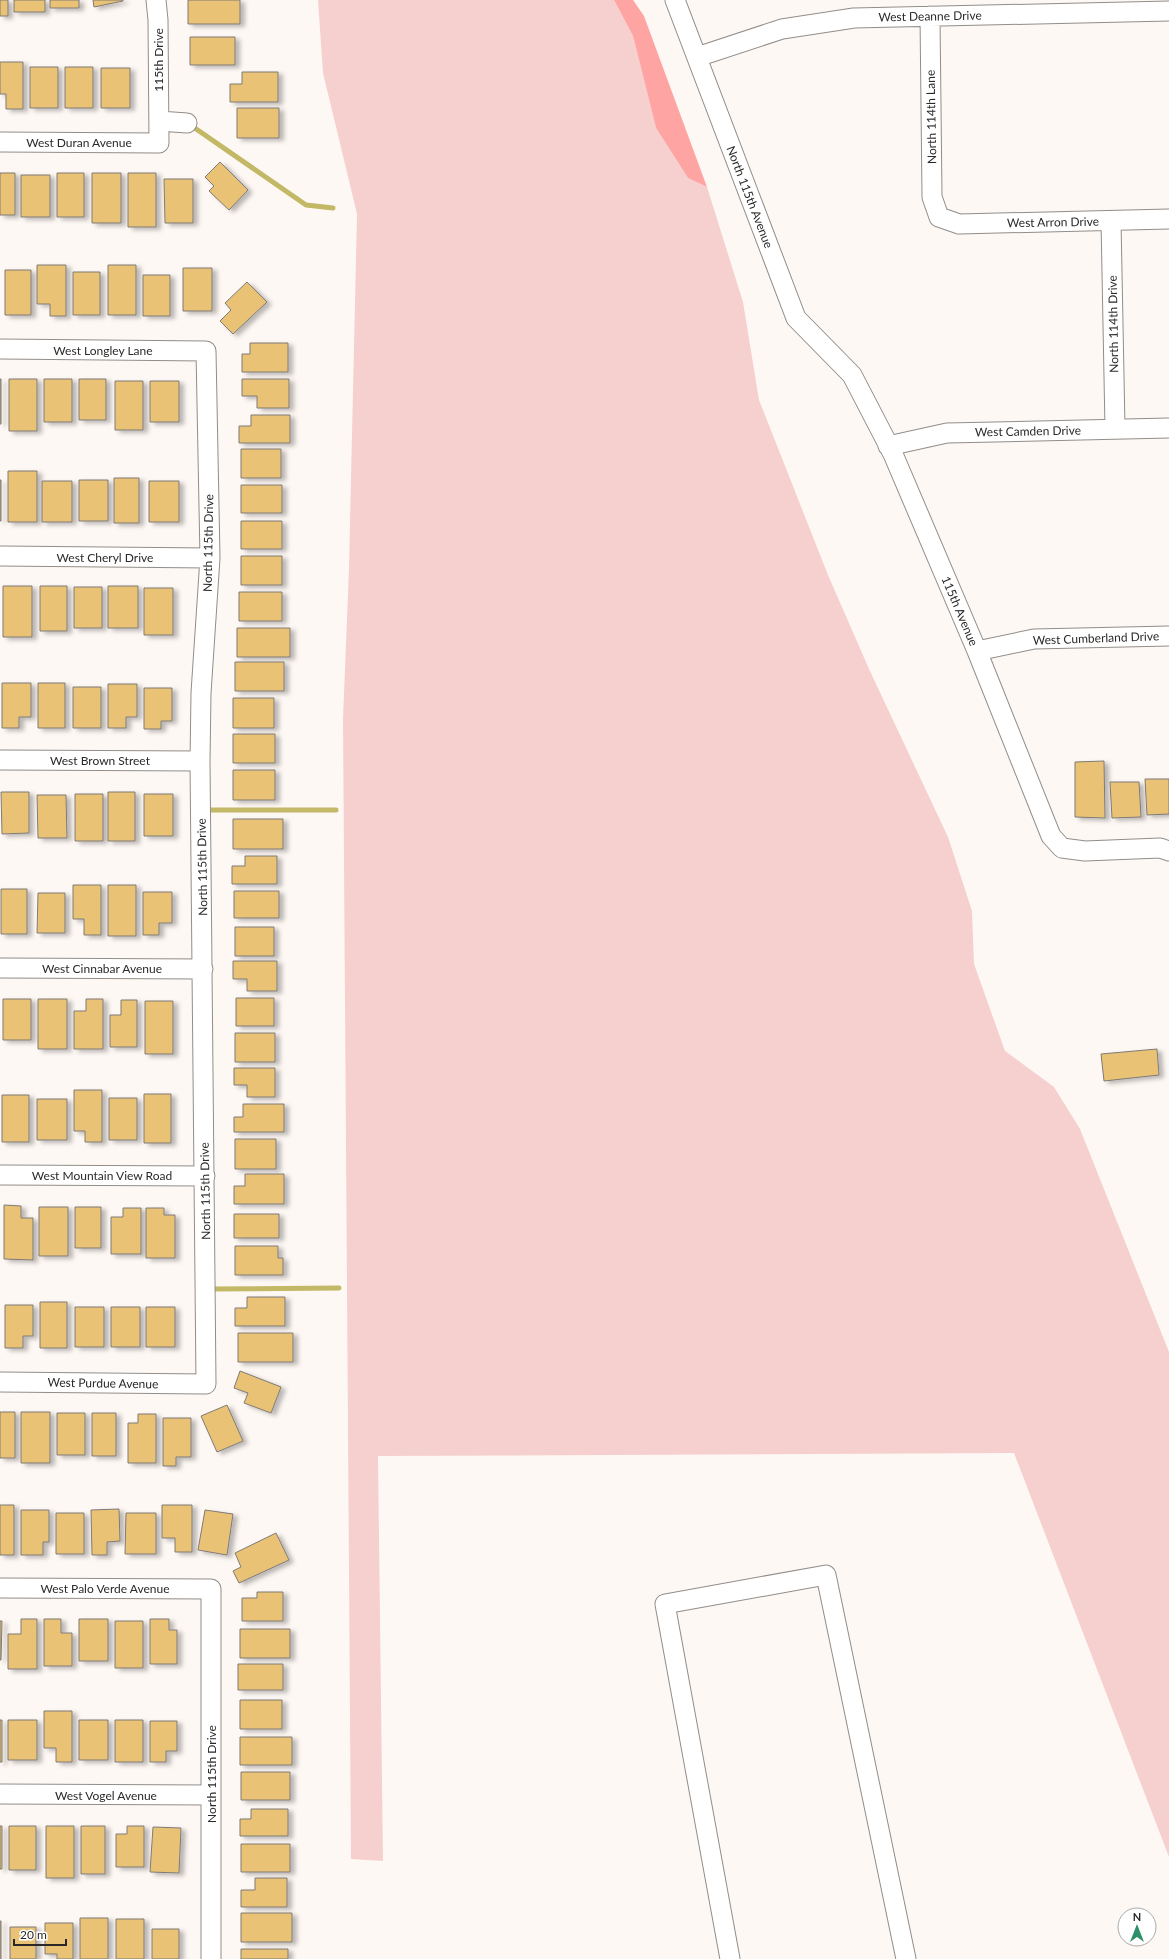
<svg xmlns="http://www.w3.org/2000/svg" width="1169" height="1959" viewBox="0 0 1169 1959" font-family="Lato,sans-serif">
<defs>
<filter id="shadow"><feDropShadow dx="4.5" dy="2.5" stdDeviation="2" flood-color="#0004"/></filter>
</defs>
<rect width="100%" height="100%" fill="#fef8f4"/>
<!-- green -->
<path fill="#f6d0ce" d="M318 0H614L633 36 656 128 688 178 707 187 743 302 759 400 828 575 869 669 948 837 972 911 974 964 1005 1051 1054 1087 1080 1129 1169 1352V1857L1014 1453 378 1456 383 1861 351 1859 343 719 349 568 357 214 323 73Z"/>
<!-- forest -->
<path fill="#fea5a3" d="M614 0H633L644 16 707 187 688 178 656 128 633 36Z"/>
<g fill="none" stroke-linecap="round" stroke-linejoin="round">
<!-- stream -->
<path stroke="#c2b865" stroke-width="5" d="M189 124 306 205 333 208
M204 810H336
M209 1289 339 1288"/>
</g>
<!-- building -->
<path fill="#eac275" stroke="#7e7b76" filter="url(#shadow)" d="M0 0H8V16H0Z
M14 0H45V12H14Z
M50 0H79V8H50Z
M93 0H123V1L94 7Z
M188 0H240V24H188Z
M190 37H235V65H190Z
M0 62H23V109H6V94H0Z
M30 67H58V108H30Z
M65 67H93V108H65Z
M101 68H130V108H101Z
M242 72H278V102H230V84H242Z
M237 108H279V138H237Z
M220 162 248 190 229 210 209 191 214 186 205 177Z
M0 173H15V215H0Z
M57 173H84V217H57Z
M92 173H121V223H92Z
M128 173H156V227H128Z
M21 175H50V217H21Z
M164 179H193V223H165Z
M37 265H66V316H50V304H37Z
M108 265H136V315H108Z
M183 268H212V311H183Z
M5 270H31V315H5Z
M73 272H100V315H73Z
M143 275H170V316H143Z
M247 282 267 302 233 334 220 321 231 310 225 303Z
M250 343H288V372H242V354H250Z
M0 379H1V424H0Z
M9 379H37V431H9Z
M44 379H72V422H44Z
M79 379H106V420H79Z
M242 379H289V408H257V396H242Z
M115 381H143V430H115Z
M150 381H179V422H150Z
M251 415H290V443H239V426H251Z
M241 449H281V478H241Z
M8 471H37V522H8Z
M114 478H139V523H114Z
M0 480H1V521H0Z
M79 480H108V521H79Z
M42 481H72V522H42Z
M149 481H179V522H149Z
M241 485H282V513H241Z
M241 521H282V549H241Z
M241 556H282V585H241Z
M3 586H32V637H3Z
M40 586H67V631H40Z
M108 586H138V628H108Z
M74 587H102V628H74Z
M144 588H173V635H144Z
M239 592H282V621H239Z
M237 628H290V657H237Z
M235 662H284V691H235Z
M2 683H31V717H19V728H2Z
M38 683H65V728H38Z
M108 684H137V717H126V728H108Z
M73 687H101V728H73Z
M144 688H172V721H161V729H144Z
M233 698H274V728H233Z
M233 734H275V763H233Z
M1104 761 1105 818 1075 817V762Z
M233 770H275V800H233Z
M1145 779H1169V814L1147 815Z
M1110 782H1139L1141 817 1112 818Z
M1 792H29V833L2 834Z
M108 792H135V841H108Z
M75 794H103V841H75Z
M144 794H173V836H144Z
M37 795H66L67 838H38Z
M233 819H283V849H233Z
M245 856H277V884H232V866H245Z
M73 885H101V935H84V919H73Z
M108 885H136V936H108Z
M1 889H27V934H1Z
M234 891H279V918H234Z
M143 892H172V923H159V935H143Z
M38 893H65V933H37Z
M235 927H274V956H235Z
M233 961H277V991H247V979H233Z
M236 998H274V1026H236Z
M3 999H31V1040H3Z
M38 999H67V1049H38Z
M86 999H103V1049H74V1011H86Z
M121 1000H137V1047H110V1015H121Z
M145 1001H173V1054H145Z
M235 1033H275V1062H235Z
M1157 1049 1159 1075 1104 1081 1101 1054Z
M234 1068H275V1097H247V1085H234Z
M74 1090H102V1142H85V1131H74Z
M144 1094H171V1143H144Z
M2 1095H29V1142H2Z
M109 1098H137V1140H109Z
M37 1099H67V1140H37Z
M243 1104H284V1132H234V1117H243Z
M235 1139H276V1169H235Z
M245 1174H284V1204H234V1186H245Z
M4 1205 21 1206V1218H33V1260L4 1259Z
M39 1207H68V1256H39Z
M75 1207H101V1248H75Z
M123 1208H141V1254H111V1217H123Z
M146 1208H164V1215H175V1258H146Z
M234 1214H279V1238H234Z
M235 1246H278V1258H283V1275H235Z
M247 1297H285V1326H235V1308H247Z
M40 1302H67V1348H40Z
M5 1305H33V1336H23V1348H5Z
M75 1307H104V1347H75Z
M111 1307H140V1347H111Z
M146 1307H175V1347H146Z
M238 1333H293V1362H238Z
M240 1371 281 1387 271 1413 244 1403 248 1393 234 1388Z
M227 1405 243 1441 217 1452 201 1416Z
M0 1412H15V1458H0Z
M21 1412H50V1463H21Z
M57 1413H85V1455H57Z
M92 1413H116V1456H92Z
M138 1414H156V1463H128V1423H138Z
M163 1418H191V1457H176V1466H163Z
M0 1505H14V1555H0Z
M162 1505H192V1552H175V1538H162Z
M119 1509 120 1541 107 1542V1555H92L91 1510Z
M21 1510H49V1542H43V1555H21Z
M205 1510 233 1514 227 1555 198 1550Z
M56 1513H84V1554H56Z
M126 1513H156V1554H125Z
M276 1533 289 1560 239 1583 233 1571 241 1567 235 1553Z
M257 1592H283V1621H242V1598H257Z
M21 1619H37V1669H8V1634H21Z
M44 1619H61V1633H72V1666H44Z
M79 1619H108V1661H79Z
M150 1619H169V1630H177V1664H150Z
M0 1621H2L1 1660H0Z
M115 1621H143V1668H115Z
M240 1629H290V1658H240Z
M238 1664H283V1690H238Z
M240 1700H282V1729H240Z
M44 1711H72V1762H56V1748H44Z
M0 1720H2V1762H0Z
M8 1720H37V1760H8Z
M79 1720H108V1760H79Z
M115 1720H143V1762H115Z
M150 1721H177V1751H166V1762H150Z
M240 1737H292V1765H240Z
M241 1772H290V1800H241Z
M251 1809H288V1836H240V1819H251Z
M0 1826H2V1869H0Z
M9 1826H36V1870H9Z
M46 1826H74V1878H46Z
M81 1826H105V1874H81Z
M127 1826H144V1867H116V1834H127Z
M153 1827 181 1828 179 1873 150 1872Z
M241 1844H290V1872H241Z
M255 1878H287V1907H241V1890H255Z
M241 1913H292V1942H241Z
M80 1918H108V1959H80Z
M116 1919H144V1959H116Z
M0 1921H1V1959H0Z
M45 1923H73V1959H57V1954H45Z
M10 1927H36V1959H10Z
M152 1929H179V1959H152Z
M241 1949H288V1959H241Z"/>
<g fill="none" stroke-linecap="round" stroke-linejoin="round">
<!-- minor casing -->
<g stroke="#928d89" stroke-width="21">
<path id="minor" d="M675 0 796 318 852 375 893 454 977 651 1051 836 1062 848 1085 851 1160 848 1169 851
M930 16 932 197 939 217 959 224 1169 219
M697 57 782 29 854 18 1169 11
M159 121 187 123
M0 142 159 143 158 20 156 0
M1111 221 1115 428
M0 349 206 351 210 558 201 693 200 761 206 1384 0 1382
M888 446 947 433 1169 428
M0 556 210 558
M977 651 1034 639 1169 636
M0 760 200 761
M0 968 203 969
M0 1175 205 1176
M0 1588 211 1589V1959
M0 1794 211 1795
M730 1959 665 1604 826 1575 906 1959"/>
</g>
<!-- minor -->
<use href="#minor" stroke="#fff" stroke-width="19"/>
</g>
<g text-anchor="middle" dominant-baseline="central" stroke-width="3.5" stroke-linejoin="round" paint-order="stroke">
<!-- street labels -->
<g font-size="12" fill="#2b2928" stroke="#fff">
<text transform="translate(930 16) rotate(-1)">West Deanne Drive</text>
<text transform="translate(158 60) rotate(-90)">115th Drive</text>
<text transform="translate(931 117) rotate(-91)">North 114th Lane</text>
<text x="79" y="142">West Duran Avenue</text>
<text transform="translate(750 197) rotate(69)">North 115th Avenue</text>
<text transform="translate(1053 222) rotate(-1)">West Arron Drive</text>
<text transform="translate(1113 324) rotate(-91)">North 114th Drive</text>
<text x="103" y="350">West Longley Lane</text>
<text transform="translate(1028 431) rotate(-1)">West Camden Drive</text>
<text transform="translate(208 543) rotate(-89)">North 115th Drive</text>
<text x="105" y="557">West Cheryl Drive</text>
<text transform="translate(960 611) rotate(67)">115th Avenue</text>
<text transform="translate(1096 638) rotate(-2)">West Cumberland Drive</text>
<text x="100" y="760">West Brown Street</text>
<text transform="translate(202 867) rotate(-91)">North 115th Drive</text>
<text x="102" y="968">West Cinnabar Avenue</text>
<text x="102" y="1175">West Mountain View Road</text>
<text transform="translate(205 1191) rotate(-91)">North 115th Drive</text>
<text transform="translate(103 1383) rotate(1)">West Purdue Avenue</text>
<text x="105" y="1588">West Palo Verde Avenue</text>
<text transform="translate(211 1774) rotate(-90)">North 115th Drive</text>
<text x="106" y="1795">West Vogel Avenue</text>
</g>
</g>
<!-- north arrow -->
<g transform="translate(1137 1927)"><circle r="19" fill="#ffffff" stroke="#aaa9a9"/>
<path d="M0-3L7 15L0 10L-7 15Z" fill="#2e906a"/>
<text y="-6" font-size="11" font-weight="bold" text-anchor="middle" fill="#2b2928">N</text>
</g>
<!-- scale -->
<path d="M14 1939v6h52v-6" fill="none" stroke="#2b2928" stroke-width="2"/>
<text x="20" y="1939" font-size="12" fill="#2b2928" stroke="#ffffff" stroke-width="3" paint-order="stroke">20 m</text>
</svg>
